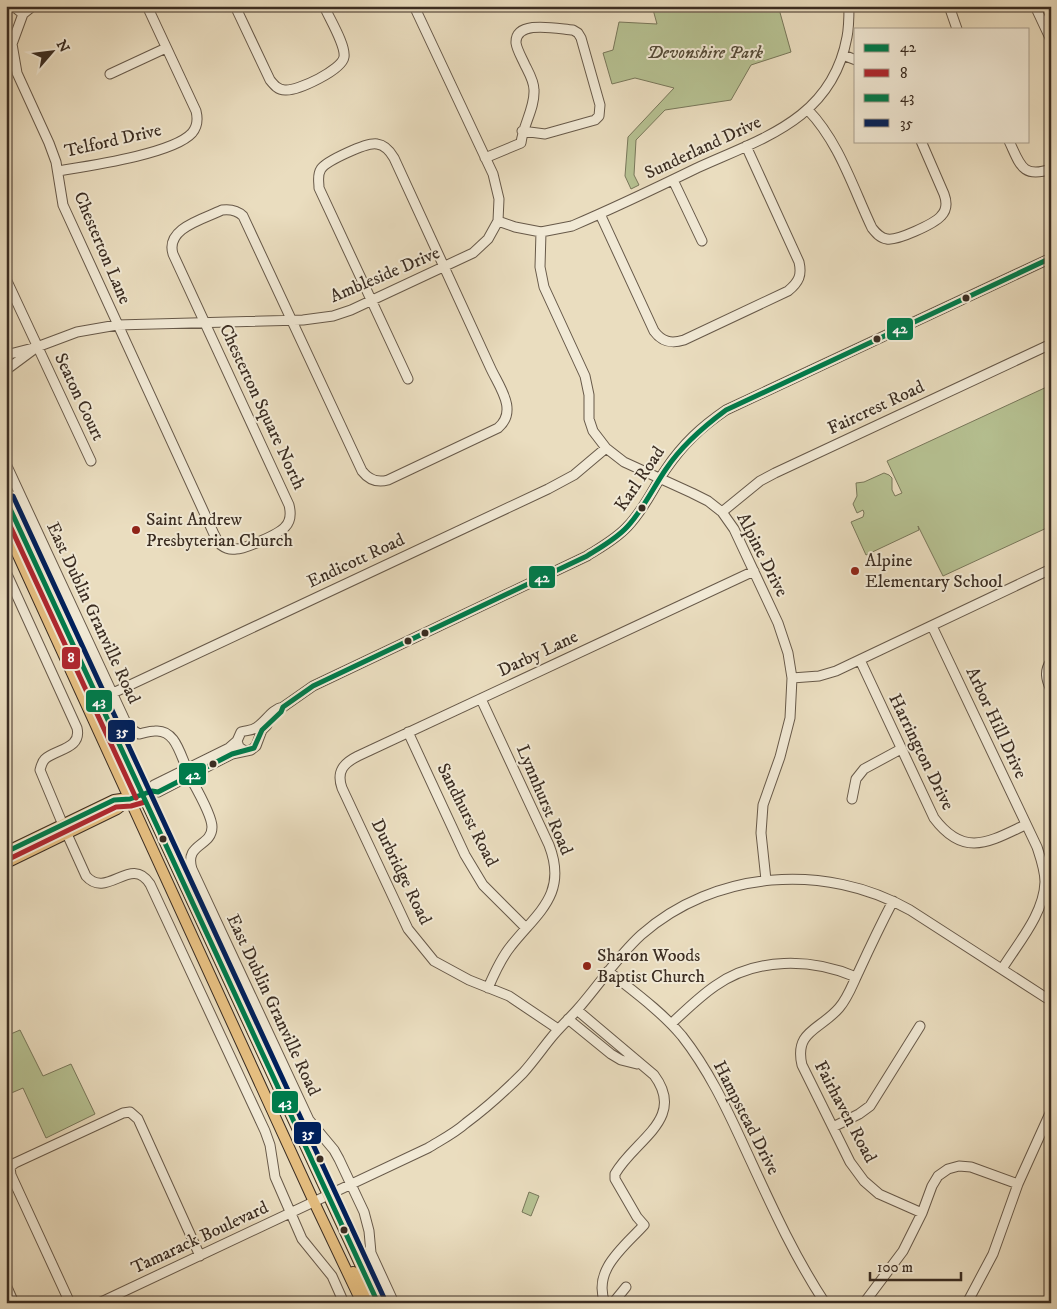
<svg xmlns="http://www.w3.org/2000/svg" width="1057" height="1309" viewBox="0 0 1057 1309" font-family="'IM FELL DW Pica',serif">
<rect width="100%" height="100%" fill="#eaddbf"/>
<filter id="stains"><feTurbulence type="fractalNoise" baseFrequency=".004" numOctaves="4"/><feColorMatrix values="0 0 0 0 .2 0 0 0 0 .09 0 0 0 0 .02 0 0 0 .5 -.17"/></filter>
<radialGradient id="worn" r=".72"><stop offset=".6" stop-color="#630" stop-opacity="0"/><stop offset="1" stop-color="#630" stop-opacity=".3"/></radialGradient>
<!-- green -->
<path fill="#b6c192" stroke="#78775a" d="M652 6H780L779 9 791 52 751 65 731 100 665 110 636 140 634 175 639 185 631 189 625 176 628 137 674 88 635 78 612 84 603 53 613 50 619 22 657 24Z
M1051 385V526L943 576 918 526 919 530 866 555 851 522 863 517 864 513 863 510 857 513 853 504 857 496 856 483 864 482 884 473 889 475 892 478V490L895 496 902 493 887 461Z
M20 1030 43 1076 71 1064 95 1114 46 1138 23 1088 9 1094 6 1087V1036Z
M529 1192 539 1196 531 1216 522 1212Z"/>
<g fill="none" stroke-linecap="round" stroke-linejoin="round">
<!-- minor casing -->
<g stroke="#675949" stroke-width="11">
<path id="minor" d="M13 6 23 14
M235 6 270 80C274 85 278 90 285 90 298 91 342 70 344 57 346 45 329 18 324 6
M949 6 957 29
M1035 6 1051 40
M23 14 12 44 17 73 49 143 56 162 63 205 208 521C212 529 215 539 221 545 225 548 231 550 236 549 245 549 279 534 285 527 291 521 291 513 289 505L173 254C165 228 204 219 222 210 230 209 237 210 243 216L362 471C369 480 377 483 388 480L498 428C518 411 500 388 491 369L394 158C390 151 385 145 377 144 367 142 326 161 321 169 317 175 319 181 319 188L408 379
M23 14 33 6
M843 55 856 60
M110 74 166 48
M808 110C839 142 853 188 872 228 876 233 880 238 887 239 897 241 934 224 941 216 947 210 947 202 944 194L921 141
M1009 141C1020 164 1022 179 1051 169
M485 158 521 143C523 125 535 108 534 90 534 81 529 73 525 65 522 58 517 50 516 43 515 19 558 29 573 30L578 33 581 38 600 105 599 116 595 120 545 134 522 131
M58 171C88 166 173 154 192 133 198 126 198 119 196 111L147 6
M673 180 702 241
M600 214 654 331C662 342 671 344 684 340L788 291C799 282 802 275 799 262L746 146
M498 221 515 227 541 232 572 226C614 208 656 188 697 168 763 138 832 119 847 37 849 27 849 16 849 6
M541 232 540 267 544 287 585 376 589 395V419L593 431 606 448 624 462 692 493 708 501 722 512 734 529 778 623 788 653 792 678 790 718 780 757 763 805 761 833 766 880
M6 279 91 461
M6 355 37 347 77 332 117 325 303 320 333 316 351 310 473 253 488 239 498 221 499 199 493 174 414 6
M6 370 33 350
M6 464 128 727 139 734C144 733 149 731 155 731 175 729 180 754 187 769
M722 512 760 481 775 473 1051 344
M6 572 77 728C82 749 56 749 45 759 42 762 41 766 40 770L63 825
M932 626 1037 847C1041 859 1045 870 1045 882 1044 914 1018 943 1002 969
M860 660 934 818C964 858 989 842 1025 825
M1051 661C1044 671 1046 679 1051 690
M792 678 819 676 836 671 1051 569
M113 693 548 489 574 475 606 448
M481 699 549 845C568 894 538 912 511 946 501 958 494 974 488 988
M408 732 465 855 483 885 526 928
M245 751 239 747 237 741 241 732C247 730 252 731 257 727 266 721 272 709 283 707L313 686 587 556C601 547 616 539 627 527 644 510 653 488 666 469 683 444 701 427 726 410L1051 258
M190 777C196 788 212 815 212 827 212 847 184 843 192 869L309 1120 334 1150 339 1159 364 1212 369 1231 371 1253 394 1303
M152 791 154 785 229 748 237 741
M143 795 152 791 158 792 232 754 251 750 256 746 262 730 267 725
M852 799 856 779 864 769 901 749
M67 834 86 876C107 900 131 854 150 884L265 1131 270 1145 275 1177 302 1239 332 1276 344 1303
M893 901C881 924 870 947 859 971 853 983 848 998 839 1008 820 1030 794 1031 802 1065L850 1162 864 1181 879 1194 922 1213
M608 971C633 991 661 1011 682 1036 708 1069 726 1107 743 1144 768 1198 792 1253 825 1303
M577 1010 654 1075C687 1119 634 1140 615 1174V1179L637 1217 644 1225C624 1247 592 1270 605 1303
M568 1019 611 1054 621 1060 637 1064
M671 1024C685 1011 699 997 715 986 756 957 811 958 856 977
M558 1029 509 996 469 980 434 961 408 929 342 788C336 771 344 763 358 756L754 571
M833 1127 859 1114 870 1106 920 1026
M6 1285 14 1303
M70 1303 11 1175 10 1167 15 1163 123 1113 130 1112 138 1119 200 1256
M99 1303 428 1148C441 1140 455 1133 466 1123 485 1109 507 1089 523 1073 533 1062 542 1049 551 1038 559 1028 569 1019 577 1010 599 985 617 957 641 935 715 870 825 862 910 910L1051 1001
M613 1303 626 1287
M864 1303 903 1251 922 1213 932 1186 938 1176 948 1169 959 1166 971 1167 1018 1184
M967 1303 993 1254 1018 1184 1051 1111"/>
</g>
<!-- major casing -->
<g stroke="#3b2d22" stroke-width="12">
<path id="major" d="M6 499 378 1303
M6 529 314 1202 362 1303
M6 852 114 800 135 797
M6 863 117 809 130 799
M353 1272 372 1302"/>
</g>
<!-- minor -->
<use href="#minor" stroke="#f1e9d5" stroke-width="9"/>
<!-- major -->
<use href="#major" stroke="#e5be80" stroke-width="10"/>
<!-- bus-1 casing -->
<g stroke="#f1e9d5" stroke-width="9">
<path id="bus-1" d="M6 852 114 800 130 799 152 791 158 792 232 754 254 748 262 730 281 712 283 707 313 686 587 556C601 547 616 539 627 527 643 510 653 488 666 469 682 445 703 427 726 410L1051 258"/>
</g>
<!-- bus-2 casing -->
<g stroke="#f1e9d5" stroke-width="9">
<path id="bus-2" d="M6 517 136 798
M9 859 116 807 131 806 145 802"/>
</g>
<!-- bus-3 casing -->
<g stroke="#f1e9d5" stroke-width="9">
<path id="bus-3" d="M6 500 378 1303"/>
</g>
<!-- bus-4 casing -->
<g stroke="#f1e9d5" stroke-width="9">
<path id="bus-4" d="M13 496 385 1300"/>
</g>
<!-- bus-1 -->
<use href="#bus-1" stroke="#007b4b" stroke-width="5"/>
<!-- bus-2 -->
<use href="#bus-2" stroke="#af272f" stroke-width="5"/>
<!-- bus-3 -->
<use href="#bus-3" stroke="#007b4b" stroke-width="5"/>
<!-- bus-4 -->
<use href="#bus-4" stroke="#00205b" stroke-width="5"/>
</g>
<!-- markers -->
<g fill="#3b2d22" stroke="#f1e9d5" stroke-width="2">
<circle cx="966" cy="298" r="4.5"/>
<circle cx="877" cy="339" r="4.5"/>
<circle cx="642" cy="508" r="4.5"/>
<circle cx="425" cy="633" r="4.5"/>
<circle cx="408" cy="641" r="4.5"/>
<circle cx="213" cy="764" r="4.5"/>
<circle cx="163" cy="839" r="4.5"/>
<circle cx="320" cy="1159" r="4.5"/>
<circle cx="344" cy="1230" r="4.5"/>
</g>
<g fill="#8f2418" stroke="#f1e9d5" stroke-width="2">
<circle cx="136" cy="530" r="5"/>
<circle cx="855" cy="571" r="5"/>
<circle cx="587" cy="966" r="5"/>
</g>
<g text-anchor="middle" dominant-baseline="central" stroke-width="4" stroke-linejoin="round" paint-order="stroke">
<!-- park labels -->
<g font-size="18" font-style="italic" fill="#544b38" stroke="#f1e9d5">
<text x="705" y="53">Devonshire Park</text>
</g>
<!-- street labels -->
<g font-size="18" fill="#3b2d22" stroke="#f1e9d5">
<text transform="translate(113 141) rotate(-13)">Telford Drive</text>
<text transform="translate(703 148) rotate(-25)">Sunderland Drive</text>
<text transform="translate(102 248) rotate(67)">Chesterton Lane</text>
<text transform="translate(385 275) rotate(-23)">Ambleside Drive</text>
<text transform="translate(79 397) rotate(65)">Seaton Court</text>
<text transform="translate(262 407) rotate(65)">Chesterton Square North</text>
<text transform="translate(876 408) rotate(-25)">Faircrest Road</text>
<text transform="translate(640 479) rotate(-56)">Karl Road</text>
<text transform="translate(762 555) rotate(63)">Alpine Drive</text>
<text transform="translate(356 561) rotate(-25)">Endicott Road</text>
<text transform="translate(93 613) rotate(65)">East Dublin Granville Road</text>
<text transform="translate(538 654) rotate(-25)">Darby Lane</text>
<text transform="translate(996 723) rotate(65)">Arbor Hill Drive</text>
<text transform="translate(921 752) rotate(64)">Harrington Drive</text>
<text transform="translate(544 800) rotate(67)">Lynnhurst Road</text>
<text transform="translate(467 815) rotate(63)">Sandhurst Road</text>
<text transform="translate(401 872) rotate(64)">Durbridge Road</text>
<text transform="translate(273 1005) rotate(65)">East Dublin Granville Road</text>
<text transform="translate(845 1112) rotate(62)">Fairhaven Road</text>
<text transform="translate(746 1118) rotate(63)">Hampstead Drive</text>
<text transform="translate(200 1238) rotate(-25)">Tamarack Boulevard</text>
</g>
<!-- poi labels -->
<g font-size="18" fill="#3b2d22" stroke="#f1e9d5" text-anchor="start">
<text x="146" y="520">Saint Andrew<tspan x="146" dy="21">Presbyterian Church</tspan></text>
<text x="865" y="561">Alpine<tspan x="865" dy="21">Elementary School</tspan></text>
<text x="597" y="956">Sharon Woods<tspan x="597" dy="21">Baptist Church</tspan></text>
</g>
</g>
<g stroke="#f1e9d5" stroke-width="2">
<rect x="886" y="317" width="28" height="24" rx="5" fill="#007b4b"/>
<rect x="528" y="565" width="28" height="24" rx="5" fill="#007b4b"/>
<rect x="61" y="646" width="20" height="24" rx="5" fill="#af272f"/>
<rect x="85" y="689" width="28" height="24" rx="5" fill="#007b4b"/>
<rect x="107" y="719" width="29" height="24" rx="5" fill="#00205b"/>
<rect x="178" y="762" width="29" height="24" rx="5" fill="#007b4b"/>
<rect x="271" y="1090" width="28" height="24" rx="5" fill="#007b4b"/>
<rect x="293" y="1121" width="29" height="24" rx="5" fill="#00205b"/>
</g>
<g font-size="14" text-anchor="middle" font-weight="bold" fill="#fff">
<text x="900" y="333">42</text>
<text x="542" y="582">42</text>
<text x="71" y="662">8</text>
<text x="99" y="706">43</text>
<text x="122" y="736">35</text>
<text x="193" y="779">42</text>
<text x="285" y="1107">43</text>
<text x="308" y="1138">35</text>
</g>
<!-- margin -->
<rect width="1057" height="1309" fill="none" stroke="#eaddbf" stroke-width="25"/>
<rect x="8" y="8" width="1042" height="1294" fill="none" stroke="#3b2d22" stroke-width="2.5"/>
<rect x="12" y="12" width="1032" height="1284" fill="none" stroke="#3b2d22"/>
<!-- legend -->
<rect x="854" y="28" width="175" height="115" fill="#f1e9d5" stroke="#a89e8d"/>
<rect x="864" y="44" width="25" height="8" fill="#007b4b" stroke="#a89e8d"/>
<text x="900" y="52" font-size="15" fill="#3b2d22">42</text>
<rect x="864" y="69" width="25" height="8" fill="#af272f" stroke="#a89e8d"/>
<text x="900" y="78" font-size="15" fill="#3b2d22">8</text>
<rect x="864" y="94" width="25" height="8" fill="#007b4b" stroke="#a89e8d"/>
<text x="900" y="102" font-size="15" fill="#3b2d22">43</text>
<rect x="864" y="119" width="25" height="8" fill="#00205b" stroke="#a89e8d"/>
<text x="900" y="128" font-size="15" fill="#3b2d22">35</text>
<!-- north arrow -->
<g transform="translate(52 52) rotate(62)" stroke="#f1e9d5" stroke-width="4" paint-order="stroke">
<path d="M0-4L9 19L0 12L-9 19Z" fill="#3b2d22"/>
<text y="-8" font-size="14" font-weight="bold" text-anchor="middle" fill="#3b2d22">N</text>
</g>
<!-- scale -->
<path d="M870 1272v8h91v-8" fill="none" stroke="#3b2d22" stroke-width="2.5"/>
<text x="877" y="1272" font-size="15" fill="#3b2d22" stroke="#f1e9d5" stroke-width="4" paint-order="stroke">100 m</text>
<rect width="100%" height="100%" filter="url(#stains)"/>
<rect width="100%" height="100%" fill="url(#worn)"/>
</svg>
